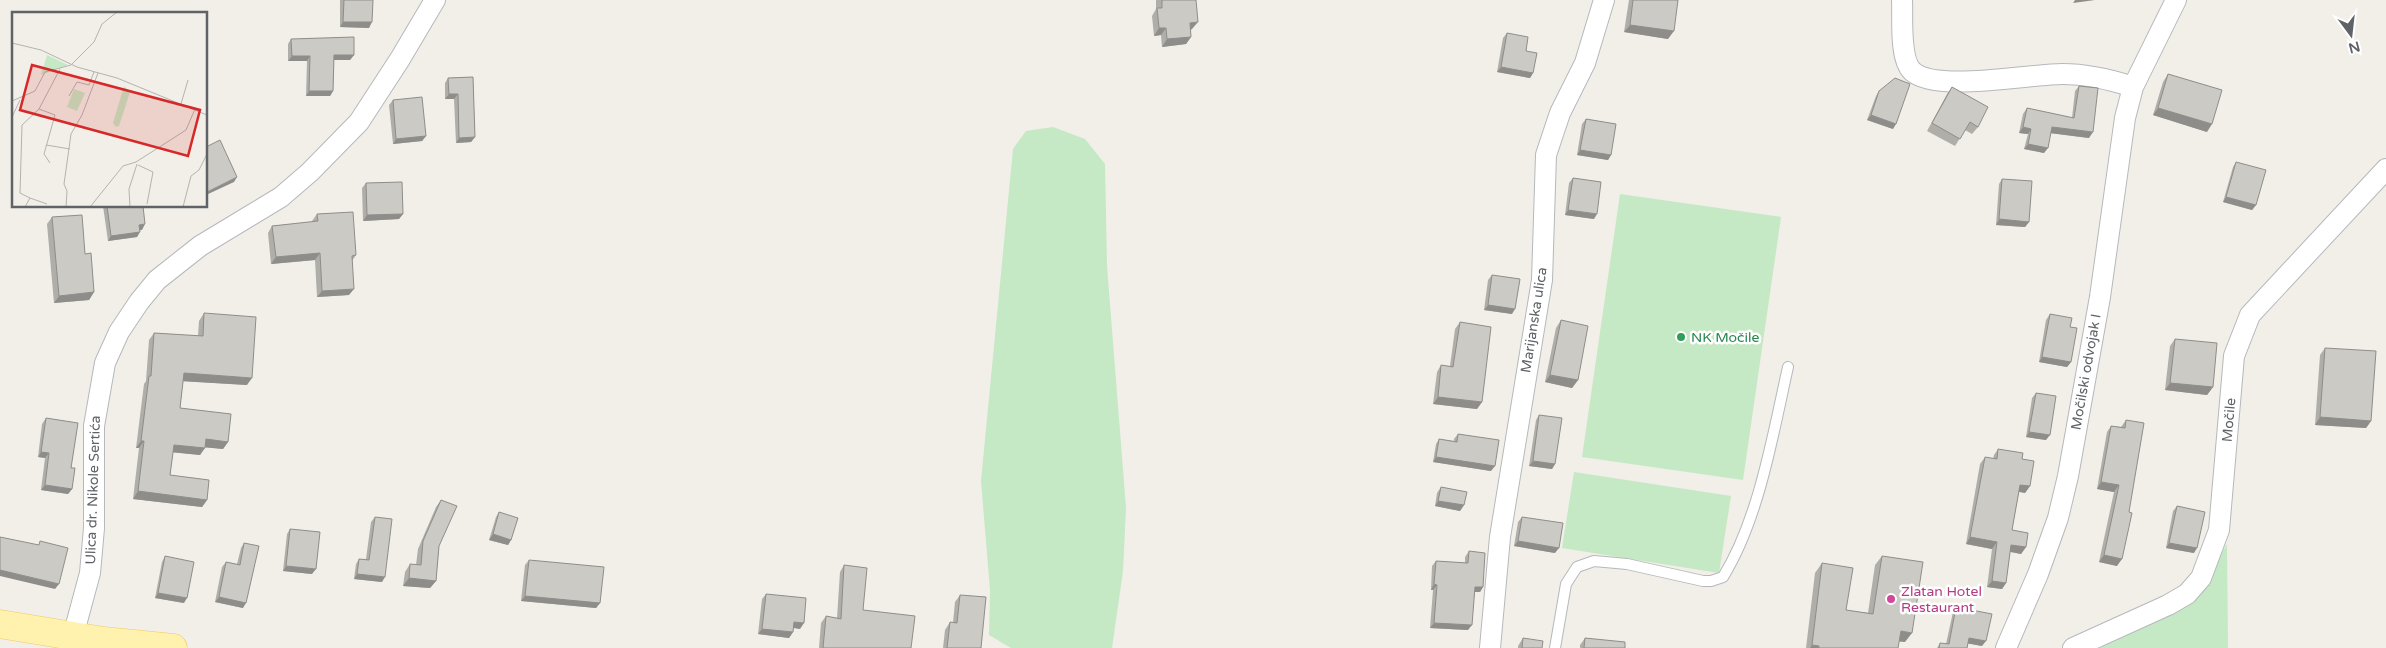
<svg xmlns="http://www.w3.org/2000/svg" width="2386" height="648" viewBox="0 0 2386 648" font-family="'Varela Round',sans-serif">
<rect width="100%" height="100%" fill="#f1efe8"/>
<!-- green -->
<path fill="#c5e8c5" d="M1053 127 1085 139 1105 164 1107 266 1126 508 1123 571 1112 648H1011L989 635 990 590 981 481 1013 149 1026 131Z
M1620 194 1781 217 1743 480 1582 457Z
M1574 472 1731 496 1719 573 1562 548Z
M2227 544 2228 648H2100L2131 632 2204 584Z"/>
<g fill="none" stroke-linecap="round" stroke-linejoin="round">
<!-- service casing -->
<g stroke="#b5b8bc" stroke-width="12">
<path id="service" d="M1555 648 1566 584 1577 567 1594 561 1627 564 1703 581H1711L1723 577C1759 519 1773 434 1788 367"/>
</g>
<!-- minor casing -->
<g stroke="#b5b8bc" stroke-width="22">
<path id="minor" d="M1902 0C1903 17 1899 58 1912 71 1935 93 2029 74 2062 74 2087 74 2109 79 2133 87
M73 636 90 573 94 528V426L105 363 119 332 139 302 157 280 200 246 281 197 310 172 359 122 400 59 435 0
M1490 648 1500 537 1542 280 1546 155 1560 113 1585 63 1604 0
M2006 648 2038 574 2058 518 2068 476 2100 297 2125 118 2133 87 2176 0
M2073 648 2168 605 2187 594 2201 578 2219 530 2234 356 2250 315 2386 169"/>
</g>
<!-- primary casing -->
<g stroke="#f2c960" stroke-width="29">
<path id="primary" d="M0 624 103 641 173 648"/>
</g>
<!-- service -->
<use href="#service" stroke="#fff" stroke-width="10"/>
<!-- minor -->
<use href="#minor" stroke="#fff" stroke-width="20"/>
<!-- primary -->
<use href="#primary" stroke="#fff2af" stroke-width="28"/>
</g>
<!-- wall -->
<path fill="#afaea9" d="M340 0H373L369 28 340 27Z
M1156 0H1196L1192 29 1191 30V37L1186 44 1162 47 1161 35 1154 36 1152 16 1156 9Z
M1629 0H1678L1668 39 1624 32Z
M1507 33 1526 51 1533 73 1530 78 1497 72 1503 38Z
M291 39 354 55 350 60H334L333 91 330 96H306L307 61H288V44Z
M2168 74 2207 132 2153 115 2163 82Z
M473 77 475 137 471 142 456 143 454 99H445V83L448 78Z
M2079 86 2089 138 2051 133 2044 153 2024 149 2028 134 2019 133 2023 114 2027 108 2072 118 2075 91Z
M1952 87 1978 127 1972 134 1965 130 1955 146 1927 131 1947 94Z
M1879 91 1893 129 1867 120 1876 96Z
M393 100 426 136 422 141 393 144 389 105Z
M1586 119 1611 155 1608 160 1577 155 1582 124Z
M2236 162 2256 205 2252 210 2223 202 2233 167Z
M1573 178 1594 219 1565 215 1569 183Z
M2002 179 2029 222 2025 227 1996 225 1999 184Z
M366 183 403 214 399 219 363 221 362 188Z
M103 206H143L142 230H140L137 237 108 241Z
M317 214 356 255 352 261 349 295 317 297 315 260 271 264 268 233 272 226 313 222 312 221Z
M52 217 85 254 94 292 89 300 54 303 47 224Z
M1492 275 1512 314 1484 310 1488 280Z
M204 313 247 385 183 381 180 408 228 442 223 449 205 447 200 455 173 452 170 475 207 500 202 507 133 499 139 448H136L144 384 146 381 149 340 154 333 198 336 199 321Z
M2050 314 2070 327 2071 362 2067 367 2039 362 2046 320Z
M1561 320 1578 380 1572 388 1545 382 1556 328Z
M1460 322 1482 402 1477 409 1433 404 1437 372 1441 365 1450 366 1455 329Z
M2175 339 2213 387 2207 395 2165 390 2170 346Z
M2325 348 2371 421 2366 428 2315 425 2320 355Z
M2036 393 2046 440 2026 437 2032 398Z
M1539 415 1555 464 1552 469 1529 466 1536 420Z
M46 418 71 468 72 489 68 494 41 490 45 458 38 457 42 424Z
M2126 420 2117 566 2099 562 2114 492 2097 489 2107 432 2111 426 2121 427Z
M1458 434 1491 471 1433 462 1436 444 1439 439 1454 441V439Z
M1998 449 2022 459 2030 486 2025 493 2019 492 2012 530 2026 547 2021 554 2010 552 2006 583 2002 589 1987 587 1992 549 1966 544 1980 464 1985 457 1993 459 1994 455Z
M1441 487 1464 505 1460 511 1435 506 1437 493Z
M441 500 439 546 436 581 430 588 403 586 405 572 410 564 416 565 418 549 436 507Z
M2177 506 2194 553 2166 548 2173 511Z
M499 512 511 540 508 545 489 540 496 517Z
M375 517 382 582 354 579 356 564 359 559H366L371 522Z
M1522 517 1555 553 1514 546 1518 522Z
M290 529 312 574 283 571 287 534Z
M244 543 243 608 215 602 222 567 226 562 237 564 241 548Z
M1469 551 1483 587 1480 592H1475L1468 630 1430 628 1433 590H1431L1432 566 1436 561 1465 563V557Z
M165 556 184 603 155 598 162 562Z
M1882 556 1905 642 1899 641 1898 648H1806L1815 573 1822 563 1846 610 1868 613 1875 565Z
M529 560 600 603 596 608 521 601 525 565Z
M844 565 863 610 911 648H819L821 623 826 616 837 618 840 572Z
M766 594 800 629 793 628V632L789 638 758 634 762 599Z
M960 595 981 648H943L945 630 950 622 953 623 955 602Z
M1956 607 1982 646 1968 643 1967 648H1937L1940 643 1946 644 1953 612Z
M1523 638 1542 648H1518V646Z
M1585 638 1625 648H1580V645Z"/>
<!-- shaded-wall -->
<path fill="#8f8d8a" d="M2075 0H2095L2073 3Z
M343 22H372L369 28 340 27Z
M1198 22 1192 29 1185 30 1190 23Z
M1630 25 1674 31 1668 39 1624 32Z
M1159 28H1166L1161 35 1154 36Z
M1191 37 1186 44 1162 47 1167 39Z
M334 55H354L350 60H331Z
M292 56H310L307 61H288Z
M1501 67 1533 73 1530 78 1497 72Z
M309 91H333L330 96H306Z
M449 94H458L454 99H445Z
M2158 108 2212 124 2207 132 2153 115Z
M1871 115 1896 124 1893 129 1867 120Z
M2023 127 2031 129 2028 134 2019 133Z
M2052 127 2093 132 2089 138 2049 133Z
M426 136 422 141 393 144 396 139Z
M475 137 471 142 456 143 459 138Z
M2028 144 2048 148 2044 153 2024 149Z
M1580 150 1611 155 1608 160 1577 155Z
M237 177 234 182 206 195 207 192Z
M2226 197 2256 205 2252 210 2223 202Z
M1568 210 1597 214 1594 219 1565 215Z
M403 214 399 219 363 221 367 215Z
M1999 219 2029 222 2025 227 1996 225Z
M145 224 142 230H136L139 225Z
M140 232 137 237 108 241 111 236Z
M320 253 315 260 271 264 276 257Z
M354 289 349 295 317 297 322 291Z
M94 292 89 300 54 303 59 296Z
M1488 305 1515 309 1512 314 1484 310Z
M2042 357 2071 362 2067 367 2039 362Z
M184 373 252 378 247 385 179 381Z
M1550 375 1578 380 1572 388 1545 382Z
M2170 383 2213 387 2207 395 2165 390Z
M1438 397 1482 402 1477 409 1433 404Z
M2320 417 2371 421 2366 428 2315 425Z
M2029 432 2050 435 2046 440 2026 437Z
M206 439 228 442 223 449 201 447Z
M141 441H144L139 448H136Z
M174 445 205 448 200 455 169 452Z
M41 452 49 453 45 458 38 457Z
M1436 457 1495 466 1491 471 1433 462Z
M1533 461 1555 464 1552 469 1529 466Z
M2101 482 2119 485 2114 492 2097 489Z
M45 485 72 489 68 494 41 490Z
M2020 485 2030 486 2025 493 2016 491Z
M138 491 207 500 202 507 133 499Z
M1438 501 1464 505 1460 511 1435 506Z
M493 534 511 540 508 545 489 540Z
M1970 537 1997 542 1992 549 1966 544Z
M1518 541 1559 548 1555 553 1514 546Z
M2169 543 2197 548 2194 553 2166 548Z
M2011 545 2026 547 2021 554 2007 551Z
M2104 555 2122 559 2117 566 2099 562Z
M286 566 316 569 312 574 283 571Z
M0 570 59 584 55 589 0 576Z
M357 574 385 577 382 582 354 579Z
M409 578 436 581 430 588 403 586Z
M1992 581 2006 583 2002 589 1987 587Z
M1434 584 1437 585 1433 590H1431Z
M1475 587H1483L1480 592H1471Z
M158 593 187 598 184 603 155 598Z
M525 596 600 603 596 608 521 601Z
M219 597 246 603 243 608 215 602Z
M794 622 804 623 800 629 790 627Z
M1434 623 1472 625 1468 630 1430 628Z
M762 629 793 632 789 638 758 634Z
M1901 631 1912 633 1905 642 1894 641Z
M1969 638 1986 641 1982 646 1965 643Z
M1812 645 1819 646 1818 648H1810Z"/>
<!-- building -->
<path fill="#cccac5" stroke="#8f8d8a" d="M344 0H373L372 22H343Z
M1162 0H1196L1198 22 1190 23 1191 37 1167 39 1166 28H1159L1157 8H1162Z
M1633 0H1678L1674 31 1630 25Z
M1507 33 1528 37 1526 51 1537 53 1533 73 1501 67Z
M354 37V55H334L333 91H309L310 56H292L291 39Z
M2168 74 2222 90 2212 124 2158 108Z
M473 77 475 137 459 138 458 94H449L448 78Z
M1895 78 1910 84 1896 124 1871 115 1879 91Z
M2079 86 2098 88 2093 132 2052 127 2048 148 2028 144 2031 129 2023 127 2027 108 2074 118Z
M1952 87 1988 107 1978 127 1970 122 1960 139 1932 123Z
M422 97 426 136 396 139 393 100Z
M1586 119 1616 124 1611 155 1580 150Z
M220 140 237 177 207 192 206 147Z
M2236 162 2266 170 2256 205 2226 197Z
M1573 178 1601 182 1597 214 1568 210Z
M2002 179 2032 181 2029 222 1999 219Z
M402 182 403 214 367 215 366 183Z
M107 206H143L145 224 139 225 140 232 111 236Z
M353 212 356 255 352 256 354 289 322 291 320 253 276 257 272 226 318 221 317 214Z
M82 215 85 254 91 253 94 292 59 296 52 217Z
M1492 275 1520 279 1515 309 1488 305Z
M204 313 256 317 252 378 184 373 180 408 231 414 228 442 206 439 205 448 174 445 170 475 209 480 207 500 138 491 144 441H141L149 376H151L154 333 203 336Z
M2050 314 2072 318 2070 327 2077 328 2071 362 2042 357Z
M1561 320 1588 326 1578 380 1550 375Z
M1460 322 1491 327 1482 402 1438 397 1441 365 1453 367Z
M2175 339 2217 343 2213 387 2170 383Z
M2325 348 2376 351 2371 421 2320 417Z
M2036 393 2056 396 2050 435 2029 432Z
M1539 415 1562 418 1555 464 1533 461Z
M46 418 78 423 71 468H75L72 489 45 485 49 453 41 452Z
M2126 420 2144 423 2129 512 2132 513 2122 559 2104 555 2119 485 2101 482 2111 426 2125 428Z
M1458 434 1499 440 1495 466 1436 457 1439 439 1457 442Z
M1998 449 2023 453 2022 459 2034 461 2030 486 2020 485 2012 530 2028 533 2026 547 2011 545 2006 583 1992 581 1997 542 1970 537 1985 457 1997 459Z
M1441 487 1467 492 1464 505 1438 501Z
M441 500 457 506 439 546 436 581 409 578 410 564 421 565 423 541Z
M2177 506 2205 512 2197 548 2169 543Z
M499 512 518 518 511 540 493 534Z
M375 517 392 519 385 577 357 574 359 559 369 560Z
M1522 517 1563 523 1559 548 1518 541Z
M290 529 320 532 316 569 286 566Z
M0 537 39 545 40 541 68 548 59 584 0 570Z
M244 543 259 546 246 603 219 597 226 562 240 565Z
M1469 551 1485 553 1483 587H1475L1472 625 1434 623 1437 585 1434 584 1436 561 1468 563Z
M165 556 194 562 187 598 158 593Z
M1882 556 1923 562 1912 633 1901 631 1898 648H1819V646L1812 645 1822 563 1853 568 1846 610 1873 614Z
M529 560 604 567 600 603 525 596Z
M844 565 867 568 863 610 915 616 911 648H823L826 616 841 619Z
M766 594 806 598 804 623 794 622 793 632 762 629Z
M960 595 986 597 981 648H947L950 622 957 623Z
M1956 607 1992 614 1986 641 1969 638 1967 648H1939L1940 643 1949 644Z
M1523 638 1543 641 1542 648H1522Z
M1585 638 1625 642V648H1584Z"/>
<!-- markers -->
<circle fill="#2e9e5b" stroke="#fff" stroke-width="2" cx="1681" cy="337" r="5"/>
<circle fill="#d1479c" stroke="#fff" stroke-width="2" cx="1891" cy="599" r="5"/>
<g text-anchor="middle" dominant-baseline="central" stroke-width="5" stroke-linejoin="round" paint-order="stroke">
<!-- street labels -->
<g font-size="14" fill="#5f6368" stroke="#fff">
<text transform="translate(1534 320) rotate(-81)">Marijanska ulica</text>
<text transform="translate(2086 372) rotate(-80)">Močilski odvojak I</text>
<text transform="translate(2229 420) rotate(-85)">Močile</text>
<text transform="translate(93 490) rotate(-88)">Ulica dr. Nikole Sertića</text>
</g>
<!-- leisure labels -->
<g font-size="14" fill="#27864d" stroke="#fff" text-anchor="start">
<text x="1691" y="337">NK Močile</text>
</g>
<!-- hotel labels -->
<g font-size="14" fill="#b23c85" stroke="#fff" text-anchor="start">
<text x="1901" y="591">Zlatan Hotel<tspan x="1901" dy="16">Restaurant</tspan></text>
</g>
</g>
<!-- overview -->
<g transform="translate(12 12)">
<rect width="195" height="195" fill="#f1efe8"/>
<path d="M35 43 56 53 29 63ZM112 74 118 80 107 114 104 115 101 111ZM62 77 73 81 65 99 55 95Z" fill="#c5e8c5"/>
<path fill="none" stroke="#b3b3b1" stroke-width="1" d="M0 31 29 38 65 55 105 66 195 103M57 84 65 70 77 73 82 60M0 89 23 79 33 60 59 53 82 30 90 12 105 0M169 92 176 68M27 97 43 103 32 142 38 151M0 105 8 88M34 133 58 137M126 153 141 160 135 192M18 186 35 192M13 195 18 186 8 181 10 113 27 97 48 57M54 195 55 179 52 172 59 122 70 103 86 61M78 195 111 154 124 150 174 118 183 97M118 195 117 177 125 152M171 195 179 164 187 158 195 142"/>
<path fill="#d62828" fill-opacity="0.15" stroke="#d62828" stroke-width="2.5" d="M20 53 188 98 176 144 8 98Z"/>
<rect width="195" height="195" fill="none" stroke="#5f6368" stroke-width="2.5"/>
</g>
<!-- north arrow -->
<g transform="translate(2351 35) rotate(165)" stroke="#ffffff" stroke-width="4" paint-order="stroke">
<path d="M0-4L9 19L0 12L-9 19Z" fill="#5f6368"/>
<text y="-8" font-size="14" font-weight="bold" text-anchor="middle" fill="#5f6368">N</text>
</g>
</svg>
